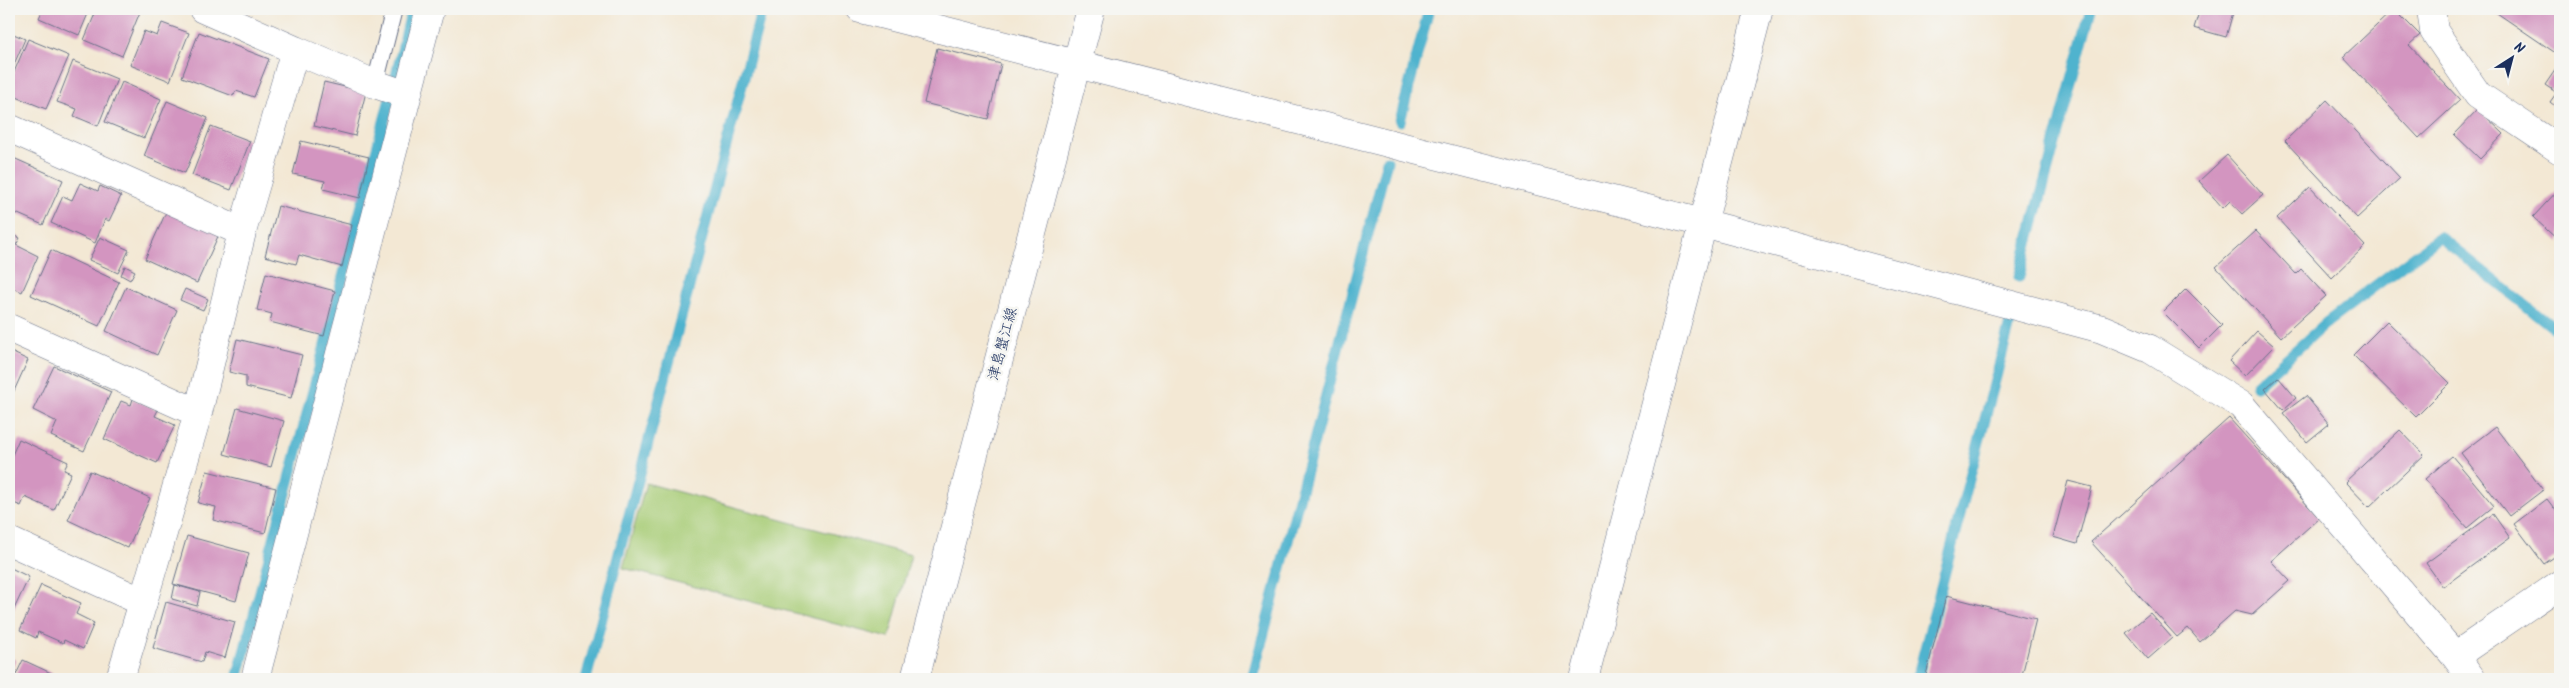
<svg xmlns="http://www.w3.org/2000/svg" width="2569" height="688" viewBox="0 0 2569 688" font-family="Kalam,'Klee One',sans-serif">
<rect width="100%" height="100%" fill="#f6f6f2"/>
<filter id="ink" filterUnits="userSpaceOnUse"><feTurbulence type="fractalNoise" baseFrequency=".02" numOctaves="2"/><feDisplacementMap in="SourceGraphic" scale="10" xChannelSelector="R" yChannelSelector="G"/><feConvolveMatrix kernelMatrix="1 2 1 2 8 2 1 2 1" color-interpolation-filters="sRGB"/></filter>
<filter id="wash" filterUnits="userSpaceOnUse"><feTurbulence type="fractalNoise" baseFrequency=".0096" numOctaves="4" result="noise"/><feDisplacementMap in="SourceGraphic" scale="20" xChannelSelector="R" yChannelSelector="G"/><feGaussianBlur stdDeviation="1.12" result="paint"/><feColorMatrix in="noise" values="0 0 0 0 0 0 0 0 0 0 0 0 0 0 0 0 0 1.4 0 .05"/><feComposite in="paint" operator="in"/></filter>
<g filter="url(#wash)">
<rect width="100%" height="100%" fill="#f3e8d4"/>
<!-- green -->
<path fill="#a7cc76" stroke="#617e6a" d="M646 483 911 555 889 638 623 568Z"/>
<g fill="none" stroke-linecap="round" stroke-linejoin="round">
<!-- stream -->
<path stroke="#4fb3ce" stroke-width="11" d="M1400 121 1429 9
M2019 277 2091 9
M2256 386 2326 323 2440 237 2560 333
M237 679 396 76 412 9
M586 679 762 9
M1252 679 1387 161
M1917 679 2010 323"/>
</g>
<g id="blocks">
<!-- building -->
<path fill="#d395c0" d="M43 9H90L79 35 39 18Z
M97 9H132L140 12 122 56 84 40Z
M2200 9H2234L2226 37 2194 28Z
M2394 9 2420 35 2409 45 2460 100 2419 138 2343 57Z
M2496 9H2560V56L2494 11Z
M162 23 189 33 170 81 130 65 144 31 157 36Z
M9 32 25 39 9 76Z
M199 32 269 59 254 97 236 91 233 96 182 77Z
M28 39 69 56 46 109 9 94V84Z
M937 48 1001 64 988 119 924 103Z
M73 61 117 79 98 126 74 116 77 109 57 102Z
M2560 63V88L2557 93 2545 85Z
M122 82 161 99 144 138 105 122Z
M324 82 366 92 355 136 314 126Z
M2555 95 2560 98V110L2550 102Z
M2327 100 2400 178 2357 218 2285 141Z
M167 101 208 118 185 173 144 156Z
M2478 109 2504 134 2480 159 2454 134Z
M211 126 250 141 231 190 192 175Z
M301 141 369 157 360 198 323 189 325 181 293 174Z
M2227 155 2263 195 2242 214 2230 201 2223 208 2199 181Z
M9 156 63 180 43 225 9 210Z
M80 183 98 191 100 186 121 196 109 221 105 219 95 243 51 223 63 196 72 200Z
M2310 187 2365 246 2332 278 2277 218Z
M2560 188V242L2533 217Z
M278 206 352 225 342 267 299 255 296 264 265 256Z
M167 210 219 234 197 283 145 259Z
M2256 231 2296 274 2301 269 2326 296 2281 337 2216 267Z
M9 233 20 238 16 245 38 256 22 292 9 286Z
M100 237 129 250 118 273 89 260Z
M51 250 119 282 99 326 31 295Z
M125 266 135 271 130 280 121 275Z
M266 273 335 291 324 336 270 322 272 314 257 310Z
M126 287 177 310 157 355 106 331Z
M185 289 208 299 203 310 180 300Z
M2186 289 2222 325 2199 348 2163 312Z
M2387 321 2450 383 2416 417 2353 355Z
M2257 331 2274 346 2245 376 2229 361Z
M237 339 302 355 291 398 246 387V376L229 372Z
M9 351 28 360 9 402Z
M54 366 111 392 84 451 51 436 57 422 33 410Z
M2278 377 2296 398 2283 410 2265 389Z
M2306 396 2329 424 2307 442 2283 413Z
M133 399 158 410 155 416 175 425 157 463 104 439 121 401 131 405Z
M237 408 284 421 271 467 224 454Z
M2229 418 2319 518 2271 561 2290 581 2252 615 2235 611 2200 642 2188 628 2177 637 2091 542Z
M2495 427 2543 490 2509 516 2461 453Z
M2400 430 2424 455 2369 507 2345 482Z
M19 439 68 462 64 470 71 473 54 510 25 497 21 506 9 501V462Z
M2452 456 2494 506 2467 528 2425 479Z
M90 471 150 498 128 548 68 520Z
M207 471 276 488 265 533 213 520 216 507 198 503Z
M2068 481 2092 487 2077 544 2053 537Z
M2547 499 2560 516V553L2544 564 2514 524Z
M2493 514 2510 538 2443 587 2426 563Z
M187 536 249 553 236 601 173 584Z
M9 567 29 577 9 620Z
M41 585 81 603 76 614 94 623 83 649 64 640 63 643 38 632 36 638 20 630Z
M175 585 200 592 197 606 172 599Z
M1946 596 2036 619 2021 679H1925Z
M166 602 235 622 225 658 205 652 202 662 153 648Z
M2150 613 2172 638 2148 659 2126 633Z
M9 657 16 660 9 675Z
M23 660 64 679H14Z"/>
</g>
</g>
<g filter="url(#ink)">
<use href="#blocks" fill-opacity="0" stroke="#677087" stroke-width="1"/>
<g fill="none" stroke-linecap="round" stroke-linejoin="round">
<!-- lane casing -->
<g stroke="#677087" stroke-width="18">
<path id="lane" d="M375 84 394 9"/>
</g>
<!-- street casing -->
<g stroke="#677087" stroke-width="29">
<path id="street" d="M860 9 1703 223 2102 329 2150 349 2241 405 2455 656 2472 679
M2431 9 2434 31 2478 95 2560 150
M295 50 375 84 407 95
M9 128 242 232
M9 328 198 413
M143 602 198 413 242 232 295 50 203 9
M2455 656 2560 584
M255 679 430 9
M1584 679 1759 9"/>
</g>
<!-- secondary casing -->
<g stroke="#677087" stroke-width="29">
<path id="secondary" d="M9 541 143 602 120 679
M915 679 1091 9"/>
</g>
<!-- lane -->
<use href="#lane" stroke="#fff" stroke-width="16"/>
<!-- street -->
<use href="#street" stroke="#fff" stroke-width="28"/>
<!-- secondary -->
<use href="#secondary" stroke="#fff" stroke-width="28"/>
</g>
</g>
<g text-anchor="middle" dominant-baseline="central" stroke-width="5" stroke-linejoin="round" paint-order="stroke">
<!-- street labels -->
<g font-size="15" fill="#1b2f5e" stroke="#f6f6f2">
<text transform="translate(1003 344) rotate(-75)">津島蟹江線</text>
</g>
</g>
<!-- margin -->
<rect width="2569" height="688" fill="none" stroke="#f6f6f2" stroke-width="30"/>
<!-- north arrow -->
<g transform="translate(2512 58) rotate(36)" stroke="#f6f6f2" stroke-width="4" paint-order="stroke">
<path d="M0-4L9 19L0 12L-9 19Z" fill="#1b2f5e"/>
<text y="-8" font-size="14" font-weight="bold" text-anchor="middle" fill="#1b2f5e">N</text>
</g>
</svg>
